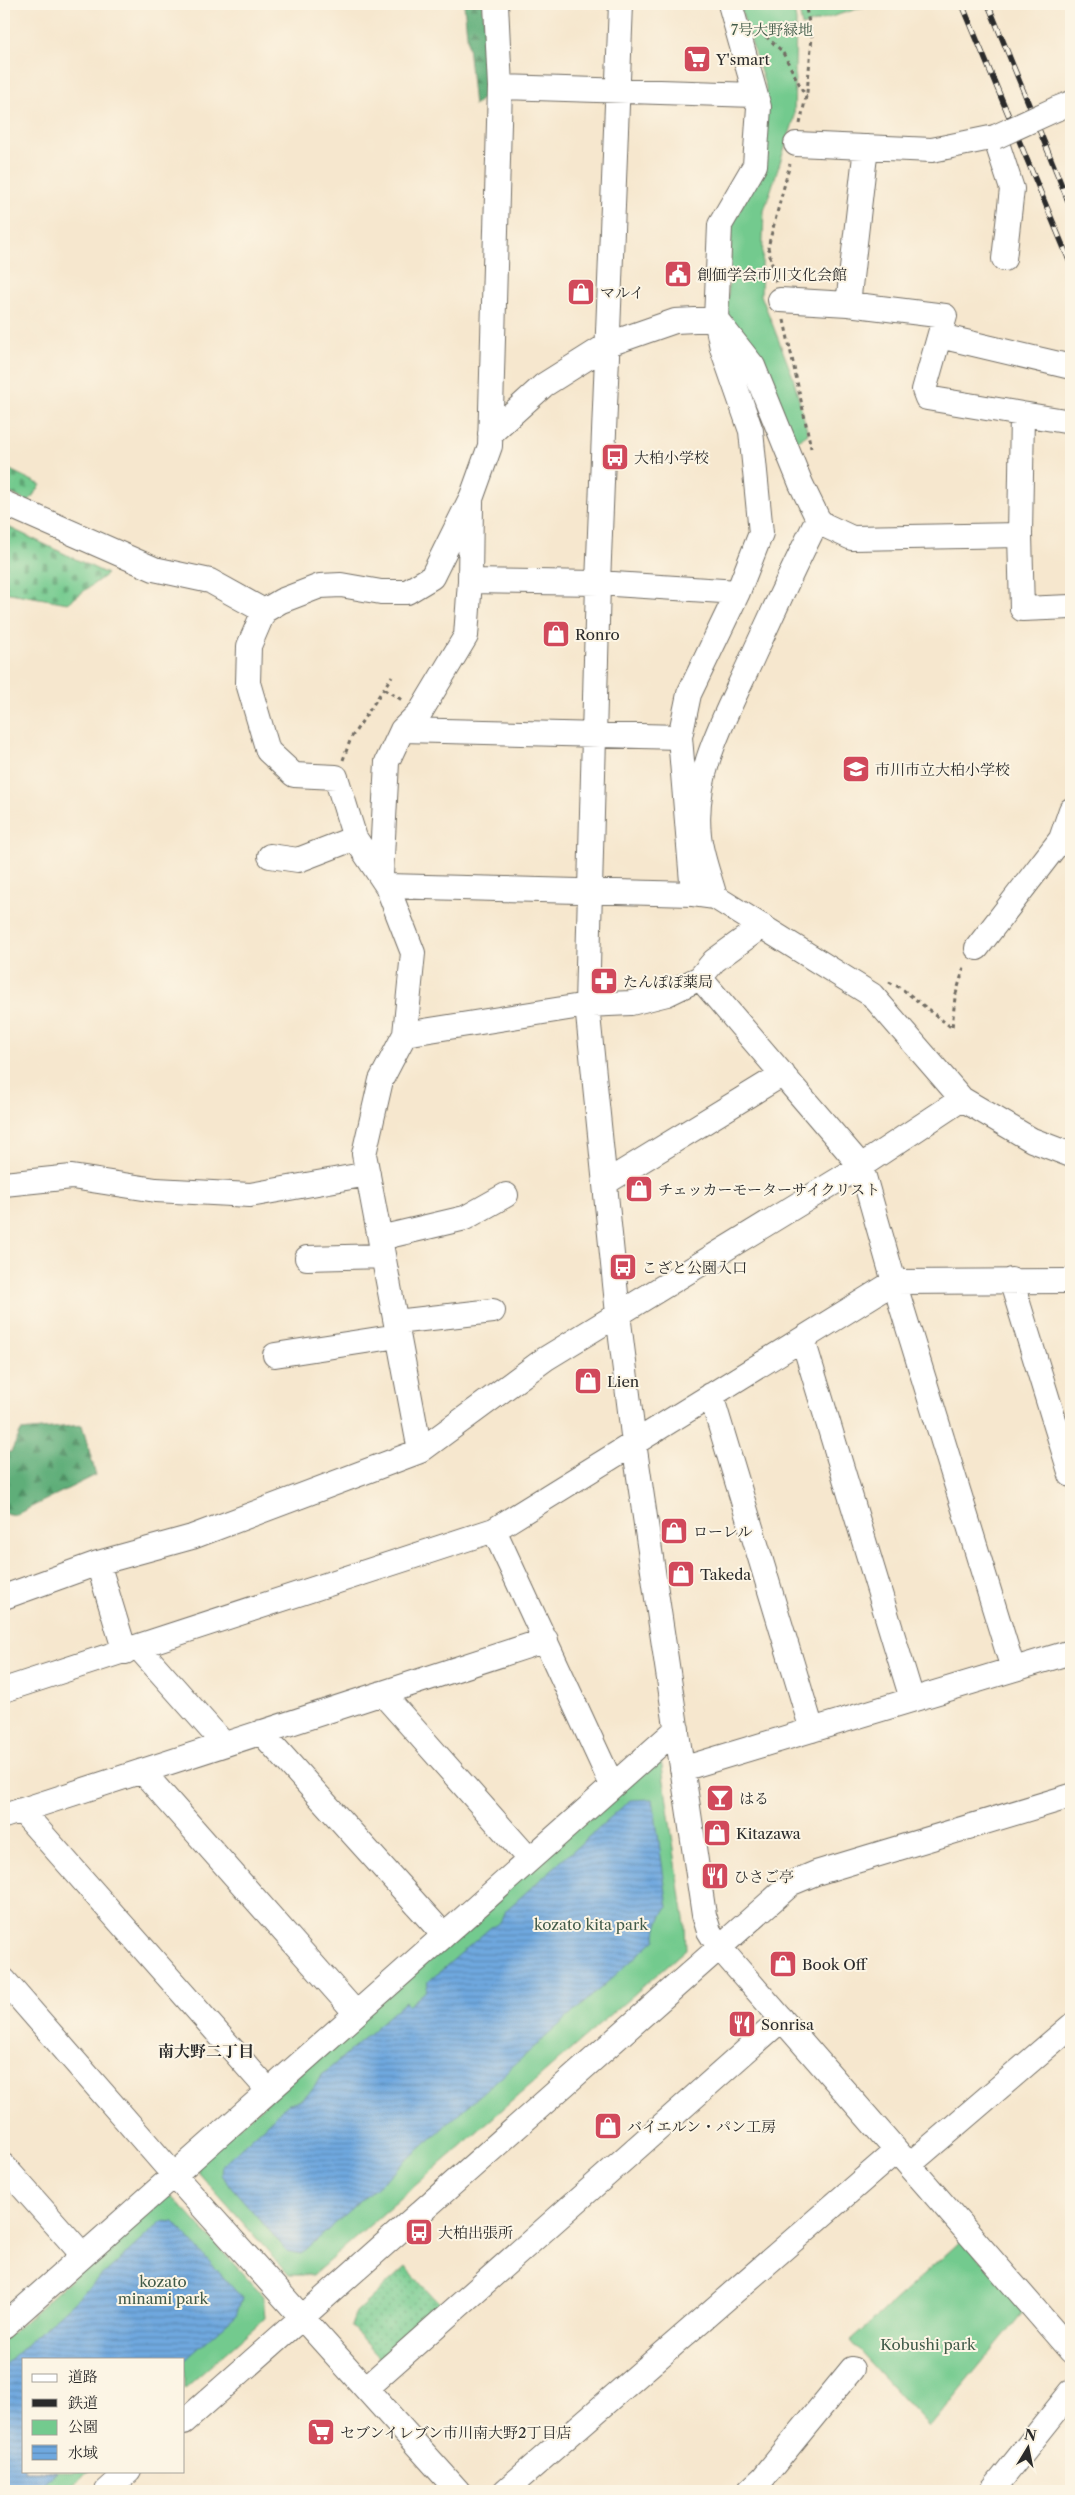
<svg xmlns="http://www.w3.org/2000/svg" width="1075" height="2495" viewBox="0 0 1075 2495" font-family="'Libre Caslon Text','Noto Serif JP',serif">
<defs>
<pattern id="grass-dots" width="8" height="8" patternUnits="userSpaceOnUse" patternTransform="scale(1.25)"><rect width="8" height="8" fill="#73ca8e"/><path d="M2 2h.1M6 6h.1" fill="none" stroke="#5fa474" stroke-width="1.8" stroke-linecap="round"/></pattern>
<pattern id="forest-firs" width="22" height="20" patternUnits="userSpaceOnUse" patternTransform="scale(1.25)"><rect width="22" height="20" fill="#5eae79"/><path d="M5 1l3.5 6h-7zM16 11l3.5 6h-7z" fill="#4e8e63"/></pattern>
<pattern id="cemetery-stones" width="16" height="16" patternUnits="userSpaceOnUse" patternTransform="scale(1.25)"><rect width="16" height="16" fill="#73ca8e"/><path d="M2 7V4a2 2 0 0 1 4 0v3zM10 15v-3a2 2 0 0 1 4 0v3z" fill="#5fa474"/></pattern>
<pattern id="water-rules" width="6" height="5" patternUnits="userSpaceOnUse" patternTransform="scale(1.25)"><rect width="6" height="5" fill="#6fa8df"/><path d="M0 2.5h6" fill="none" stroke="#5b89b5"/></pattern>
</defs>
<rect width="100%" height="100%" fill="#fcf5e5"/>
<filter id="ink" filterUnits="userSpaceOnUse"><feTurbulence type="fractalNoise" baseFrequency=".02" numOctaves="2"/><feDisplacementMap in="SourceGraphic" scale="10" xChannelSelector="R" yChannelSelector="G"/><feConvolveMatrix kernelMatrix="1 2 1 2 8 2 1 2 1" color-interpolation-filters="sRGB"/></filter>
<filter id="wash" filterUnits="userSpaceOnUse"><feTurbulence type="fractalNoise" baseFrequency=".0096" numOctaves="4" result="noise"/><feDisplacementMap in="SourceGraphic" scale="20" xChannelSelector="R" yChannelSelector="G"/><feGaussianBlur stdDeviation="1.12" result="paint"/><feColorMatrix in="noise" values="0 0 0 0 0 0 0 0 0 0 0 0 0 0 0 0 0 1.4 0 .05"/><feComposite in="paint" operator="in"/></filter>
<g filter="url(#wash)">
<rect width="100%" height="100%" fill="#f6e7ce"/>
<!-- grass -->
<path fill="url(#grass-dots)" stroke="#4f7a5c" d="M405 2267 445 2310 385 2364 351 2326 356 2312Z"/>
<!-- forest -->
<path fill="url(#forest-firs)" stroke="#446c52" d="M464 4H483L488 93 474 106Z
M82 1425 96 1475 15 1515 4 1513V1453L11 1452 21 1431Z"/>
<!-- cemetery -->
<path fill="url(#cemetery-stones)" stroke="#4f7a5c" d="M4 467 41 485 28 502 4 490Z
M4 525 107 574 68 603 4 592Z"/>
<!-- park -->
<path fill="#73ca8e" stroke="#4f7a5c" d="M739 4H793L796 21 794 120 764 211 761 295 793 377 808 434 792 445 763 368 727 313 732 226 763 164 766 88Z
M798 4H873L802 26Z
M655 1759 661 1760 685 1925 686 1949 313 2275H289L198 2172V2163Z
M163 2196 173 2197 263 2296 265 2318 184 2389V2359H24V2471H89L66 2491H4V2340Z
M963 2239 1024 2311 929 2427 850 2341Z"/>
<!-- water -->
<path fill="url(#water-rules)" stroke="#4d6a85" d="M653 1799 668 1907C660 1917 656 1926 656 1939L301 2254 287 2251 221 2175 222 2165 289 2103C306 2099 312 2093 320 2077L405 2002 408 2006 426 1991 429 1981 491 1927C500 1924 503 1919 506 1910L630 1800Z
M162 2221 174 2222 242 2298 236 2315 184 2361V2359H24V2471H57L34 2491H4V2365Z"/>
</g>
<g filter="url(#ink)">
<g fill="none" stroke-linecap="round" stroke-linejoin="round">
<!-- minor casing -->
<g stroke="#726d64" stroke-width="26">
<path id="minor" d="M621 4 598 583 587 1005 618 1314 634 1443 704 1915 709 1931 719 1947 1071 2351
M500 87 755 95
M1056 109 1071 103
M796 144 932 150 995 137 1012 189 1004 259
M780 300 848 304 945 316 924 390 927 398 1022 414
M848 304 866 147
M940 336 1067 366
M490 434 544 385 609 344 675 321 716 319 753 366 801 484 818 519 824 525 852 538 1020 535 1022 414 1071 422
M4 503 154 569 210 581 264 611 281 601 320 586 341 585 381 592H407L432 577 472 496 490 446 500 87 496 4
M1020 535 1022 609 1071 607
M470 581 598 583 738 592
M264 611 249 646 248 683 268 751 294 775 336 777 355 838 387 886 413 953 405 1034
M402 730 680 737
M1071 810 1061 839 1071 843
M270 856 298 860 355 838
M381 875 387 762 402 730 421 711 466 636 470 581 471 503
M387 886 693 894 715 897 872 995 962 1099 1032 1140 1071 1155
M693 894 680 737 689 694 738 592 761 533 751 431 722 348 716 319 720 225 755 165 759 107 730 4
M715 897C710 878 701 856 699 835 692 771 728 712 753 656 774 610 795 564 818 519
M762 926 714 961 700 978 667 994 631 1003 587 1005 405 1034 381 1080 364 1154 420 1451 545 1359 861 1166 962 1099
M977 948 1061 839
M700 978 861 1166 894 1282 1013 1669
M605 1183 783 1074
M4 1184 72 1177 156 1190 250 1195 368 1174
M380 1238 465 1218 506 1195
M307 1258 383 1256
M1011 1280 1071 1475
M396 1322 493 1311
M803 1340 912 1699
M275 1355 398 1336
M711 1395 812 1730
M494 1530 612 1785
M98 1563 125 1652
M4 1597 98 1563 192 1537 420 1451
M138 1647 224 1744
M4 1690 494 1530 894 1282 1071 1281
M382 1693 529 1859
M261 1732 443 1934
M682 1769 1071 1652
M142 1771 355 2012
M21 1810 268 2090
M4 1816 546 1640
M4 1980 173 2174 458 2491
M909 2165 1071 2026
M4 2166 82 2254
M4 2326 677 1729
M366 2388 782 2019
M184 2422 792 1883 816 1873 1071 1796
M107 2491 129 2471
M505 2491 896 2151
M749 2491 763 2478 852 2369
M992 2491 1071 2392"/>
</g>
<!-- path -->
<path stroke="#726d64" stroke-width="3" stroke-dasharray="4 4" stroke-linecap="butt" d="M760 31 782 51 806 97
M800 124 807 92 812 37 805 4
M776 282 768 247 790 164
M784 320 811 448
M384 689 402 700
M343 760 351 738 392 676
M889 982 901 988 952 1028 955 997 965 964"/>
<!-- minor -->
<use href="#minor" stroke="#fff" stroke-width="24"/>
<!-- rail casing -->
<g stroke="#2b2b2b" stroke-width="5.5">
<path id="rail" d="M962 4 1071 265
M988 4 1071 208"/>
</g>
<!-- rail -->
<use href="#rail" stroke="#fcf5e5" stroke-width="4" stroke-dasharray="11" stroke-linecap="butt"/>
<!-- minor-bridge casing -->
<g stroke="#726d64" stroke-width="26" stroke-linecap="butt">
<path id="minor-bridge" d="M995 137 1056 109"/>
</g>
<!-- minor-bridge -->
<use href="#minor-bridge" stroke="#fff" stroke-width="24"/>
</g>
</g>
<!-- icons -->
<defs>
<g id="supermarket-square" transform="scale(1.4375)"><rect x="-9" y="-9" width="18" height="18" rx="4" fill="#d1495b" stroke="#fcf5e5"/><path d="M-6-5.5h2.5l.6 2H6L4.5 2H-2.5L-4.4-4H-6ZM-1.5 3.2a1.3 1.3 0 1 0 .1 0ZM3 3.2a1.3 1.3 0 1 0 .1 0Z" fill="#fff"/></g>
<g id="civic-square" transform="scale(1.4375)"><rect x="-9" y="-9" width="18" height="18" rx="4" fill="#d1495b" stroke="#fcf5e5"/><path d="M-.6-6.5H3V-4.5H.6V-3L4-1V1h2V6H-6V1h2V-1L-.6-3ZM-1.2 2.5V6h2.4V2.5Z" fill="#fff"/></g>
<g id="shop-square" transform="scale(1.4375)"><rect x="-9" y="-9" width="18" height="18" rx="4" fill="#d1495b" stroke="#fcf5e5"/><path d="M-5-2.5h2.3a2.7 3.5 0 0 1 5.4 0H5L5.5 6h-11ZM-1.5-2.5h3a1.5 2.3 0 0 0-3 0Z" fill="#fff"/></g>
<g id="bus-square" transform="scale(1.4375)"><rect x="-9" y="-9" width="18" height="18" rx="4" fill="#d1495b" stroke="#fcf5e5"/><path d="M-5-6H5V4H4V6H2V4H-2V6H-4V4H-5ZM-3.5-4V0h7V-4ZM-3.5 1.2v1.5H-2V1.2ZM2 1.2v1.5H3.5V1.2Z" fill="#fff"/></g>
<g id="school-square" transform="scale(1.4375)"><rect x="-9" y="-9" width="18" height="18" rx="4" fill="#d1495b" stroke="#fcf5e5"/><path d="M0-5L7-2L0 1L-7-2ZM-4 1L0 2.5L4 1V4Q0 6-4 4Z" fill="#fff"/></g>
<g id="pharmacy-square" transform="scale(1.4375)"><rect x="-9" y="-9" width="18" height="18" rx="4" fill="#d1495b" stroke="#fcf5e5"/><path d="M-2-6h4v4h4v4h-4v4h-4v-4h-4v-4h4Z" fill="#fff"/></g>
<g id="bar-square" transform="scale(1.4375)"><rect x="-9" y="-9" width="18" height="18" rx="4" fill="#d1495b" stroke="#fcf5e5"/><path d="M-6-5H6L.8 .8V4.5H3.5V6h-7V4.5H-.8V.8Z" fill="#fff"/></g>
<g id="restaurant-square" transform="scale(1.4375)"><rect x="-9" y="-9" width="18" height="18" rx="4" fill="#d1495b" stroke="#fcf5e5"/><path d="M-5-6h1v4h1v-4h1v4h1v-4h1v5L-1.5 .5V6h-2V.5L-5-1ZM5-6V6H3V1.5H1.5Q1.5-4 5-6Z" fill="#fff"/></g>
</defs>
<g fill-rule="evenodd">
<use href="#supermarket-square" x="697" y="59"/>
<use href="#civic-square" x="678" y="274"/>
<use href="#shop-square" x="581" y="292"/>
<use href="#bus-square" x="615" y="457"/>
<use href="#shop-square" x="556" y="634"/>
<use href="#school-square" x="856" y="769"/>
<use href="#pharmacy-square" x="604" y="981"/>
<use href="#shop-square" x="639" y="1189"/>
<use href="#bus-square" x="623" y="1267"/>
<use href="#shop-square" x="588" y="1381"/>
<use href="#shop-square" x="674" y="1531"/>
<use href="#shop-square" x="681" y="1574"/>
<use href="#bar-square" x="720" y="1798"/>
<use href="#shop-square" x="717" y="1833"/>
<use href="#restaurant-square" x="715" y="1876"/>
<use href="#shop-square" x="783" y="1964"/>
<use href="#restaurant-square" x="742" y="2024"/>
<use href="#shop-square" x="608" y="2126"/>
<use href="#bus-square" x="419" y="2232"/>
<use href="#supermarket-square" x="321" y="2432"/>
</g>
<g text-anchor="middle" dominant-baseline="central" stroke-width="4" stroke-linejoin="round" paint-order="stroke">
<!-- park labels -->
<g font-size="15" fill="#415b49" stroke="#fcf5e5">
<text x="772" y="29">7号大野緑地</text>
<text x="591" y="1924">kozato kita park</text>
<text x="163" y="2281">kozato<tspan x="163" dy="17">minami park</tspan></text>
<text x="928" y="2344">Kobushi park</text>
</g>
<!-- poi labels -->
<g font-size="15" fill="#2b2b2b" stroke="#fcf5e5" text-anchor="start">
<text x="716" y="59">Y'smart</text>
<text x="697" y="274">創価学会市川文化会館</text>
<text x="600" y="292">マルイ</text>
<text x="634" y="457">大柏小学校</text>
<text x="575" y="634">Ronro</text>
<text x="875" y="769">市川市立大柏小学校</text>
<text x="623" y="981">たんぽぽ薬局</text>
<text x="658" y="1189">チェッカーモーターサイクリスト</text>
<text x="642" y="1267">こざと公園入口</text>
<text x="607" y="1381">Lien</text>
<text x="693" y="1531">ローレル</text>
<text x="700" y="1574">Takeda</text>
<text x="739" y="1798">はる</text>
<text x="736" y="1833">Kitazawa</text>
<text x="734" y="1876">ひさご亭</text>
<text x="802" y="1964">Book Off</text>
<text x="761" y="2024">Sonrisa</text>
<text x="627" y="2126">バイエルン・パン工房</text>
<text x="438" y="2232">大柏出張所</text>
<text x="340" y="2432">セブンイレブン市川南大野2丁目店</text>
</g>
<!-- neighbourhood labels -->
<g font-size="16" font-weight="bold" fill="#2b2b2b" stroke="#fcf5e5">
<text x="206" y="2051">南大野二丁目</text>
</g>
</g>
<!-- margin -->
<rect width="1075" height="2495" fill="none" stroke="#fcf5e5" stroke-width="20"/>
<!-- legend -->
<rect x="22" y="2358" width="162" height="115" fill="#fcf5e5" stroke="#a8a49b"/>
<rect x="32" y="2374" width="25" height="8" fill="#ffffff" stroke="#a8a49b"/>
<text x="68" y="2382" font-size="15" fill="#2b2b2b">道路</text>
<rect x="32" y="2399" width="25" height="8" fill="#2b2b2b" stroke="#a8a49b"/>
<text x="68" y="2408" font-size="15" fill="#2b2b2b">鉄道</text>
<rect x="32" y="2420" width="25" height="15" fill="#73ca8e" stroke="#a8a49b"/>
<text x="68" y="2432" font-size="15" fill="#2b2b2b">公園</text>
<rect x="32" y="2445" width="25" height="15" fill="url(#water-rules)" stroke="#a8a49b"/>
<text x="68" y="2458" font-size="15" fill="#2b2b2b">水域</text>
<!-- north arrow -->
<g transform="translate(1028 2448) rotate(10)" stroke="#fcf5e5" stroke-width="4" paint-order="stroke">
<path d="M0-4L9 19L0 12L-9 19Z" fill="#2b2b2b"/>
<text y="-8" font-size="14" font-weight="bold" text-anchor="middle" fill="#2b2b2b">N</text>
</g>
</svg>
